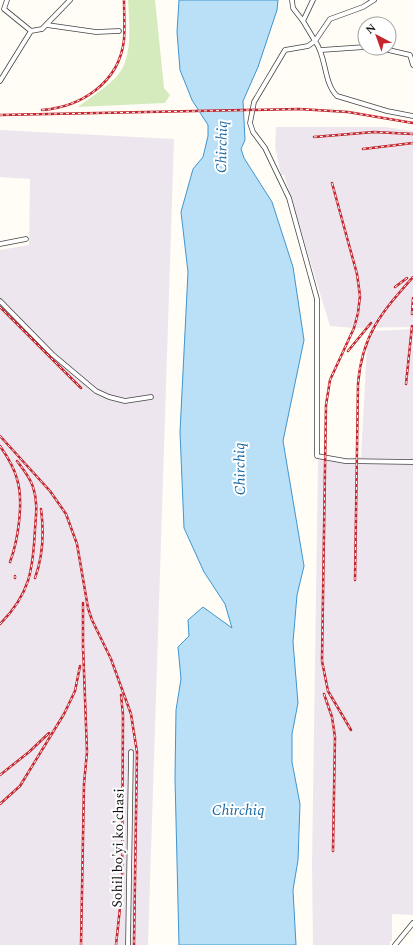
<svg xmlns="http://www.w3.org/2000/svg" width="413" height="945" viewBox="0 0 413 945" font-family="Spectral,serif">
<rect width="100%" height="100%" fill="#fffdf5"/>
<!-- industrial -->
<path fill="#eee6ef" d="M276 127H385L413 131V327L354 328 330 326 284 175H281L275 147Z
M0 130 174 139 148 945H0V250L29 245 30 179 0 177Z
M413 329V915L392 914V941H390V945H313L312 865 318 460 361 457 367 346 374 331Z"/>
<!-- green -->
<path fill="#d5ebbd" d="M128 0H155L164 88 170 95 165 103 78 107C92 96 117 82 124 65 132 46 129 20 128 0Z"/>
<!-- water -->
<path fill="#b9e0f7" stroke="#3f96cf" d="M179 0H278L277 10 258 67 243 101 245 140 241 149 244 158 272 202 293 267 304 340 283 441 304 566 297 595 293 642 298 703 292 734V762L300 804 298 860 293 890 296 945H179L175 778 176 710 181 679 178 647 189 636 188 620 203 607 232 628 225 604 204 572 184 528 180 432 188 272 181 212 193 169 203 157 208 136V125L192 100 180 70 177 32Z"/>
<g fill="none" stroke-linecap="round" stroke-linejoin="round">
<!-- minor casing -->
<g stroke="#444" stroke-width="5.5">
<path id="minor" d="M7 0 4 9 31 31
M292 0 293 8 303 21
M313 0 303 21 315 41 330 19 363 7 374 0
M47 25 96 32 119 31
M380 48 410 55 413 65
M321 50 365 47
M0 81 31 31 42 29 70 0
M413 116 387 111 337 96C323 82 327 57 315 41L308 46 285 50 254 102 250 123 253 132 265 148 289 198 317 299V456L345 461 413 462
M0 244 26 239
M0 301 52 354 96 391 109 397 125 401 151 397
M128 945 131 752
M395 945 413 923"/>
</g>
<!-- minor -->
<use href="#minor" stroke="#fff" stroke-width="4"/>
<!-- rail casing -->
<g stroke="#c4262e" stroke-width="2.5">
<path id="rail" d="M42 110C81 107 119 83 124 40 125 27 124 13 124 0
M0 115 299 109 348 112 413 123
M314 137 374 132 413 134
M363 149 413 143
M332 183 357 274 360 296 358 313 354 328 330 380 326 405 322 661 328 691 351 730
M395 287 407 278
M0 307 81 388
M412 314 413 298
M348 351 371 323
M406 384 412 326
M0 436 50 491 66 514 77 544 88 608 92 620 111 659 131 714 137 752 134 945
M0 446C7 456 14 467 17 479 24 501 18 541 10 562
M15 578V576
M35 578C43 556 44 531 41 509
M355 580 358 384C362 335 381 313 413 277
M0 624C30 594 33 570 35 529 36 515 38 501 33 487 30 477 23 469 17 461
M83 651V603
M324 694 332 717 335 737 333 851
M0 775 29 752 49 733
M0 804 20 786 64 714 75 691 80 666
M81 945 84 784 87 752 83 645
M116 945 122 889 123 715 121 695"/>
</g>
<!-- rail -->
<use href="#rail" stroke="#fff" stroke-width="1" stroke-dasharray="3" stroke-linecap="butt"/>
</g>
<g text-anchor="middle" dominant-baseline="central" stroke-width="4" stroke-linejoin="round" paint-order="stroke">
<!-- street labels -->
<g font-size="14" fill="#111" stroke="#fff">
<text transform="translate(118 848) rotate(-89)">Sohil bo'yi ko'chasi</text>
</g>
<!-- water labels -->
<g font-size="15" font-style="italic" fill="#1768a6" stroke="#fff">
<text transform="translate(222 147) rotate(-89)">Chirchiq</text>
<text transform="translate(240 469) rotate(-91)">Chirchiq</text>
<text x="238" y="810">Chirchiq</text>
</g>
</g>
<!-- north arrow -->
<g transform="translate(377 36) rotate(319)"><circle r="19" fill="#ffffff" stroke="#a0a0a0"/>
<path d="M0-3L7 15L0 10L-7 15Z" fill="#c4262e"/>
<text y="-6" font-size="11" font-weight="bold" text-anchor="middle" fill="#111111">N</text>
</g>
</svg>
